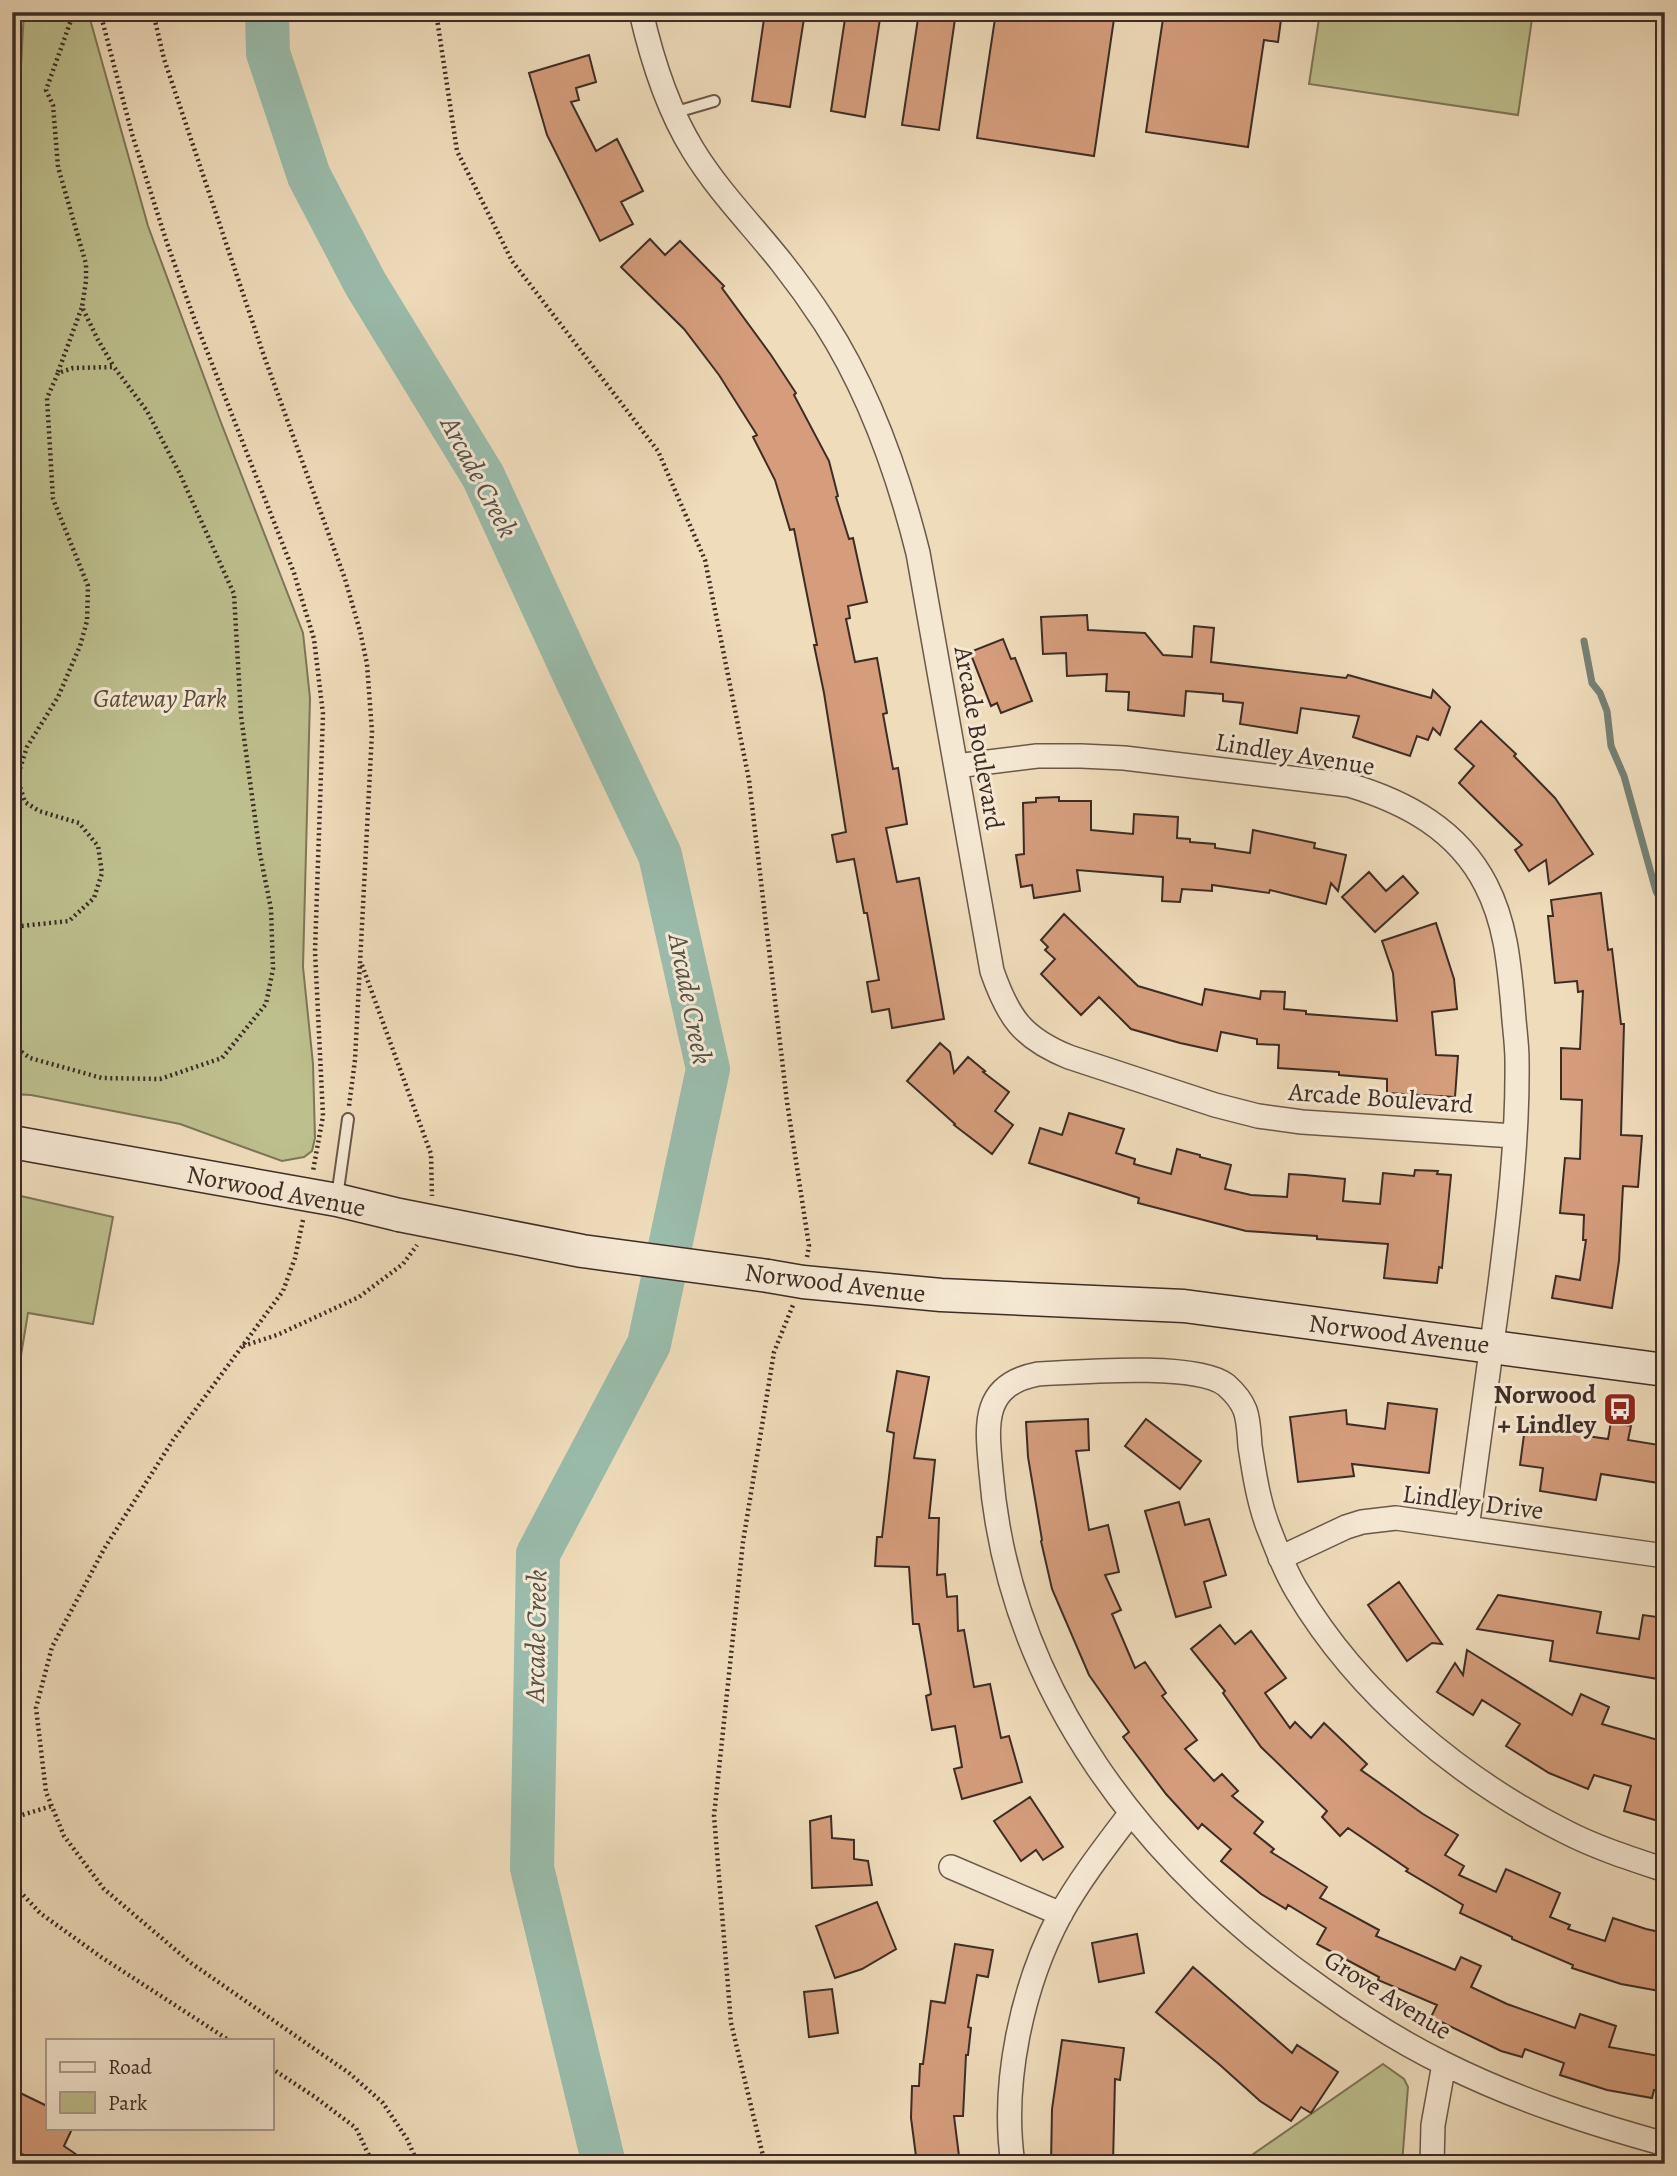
<svg xmlns="http://www.w3.org/2000/svg" width="1677" height="2176" viewBox="0 0 1677 2176" font-family="Alegreya,serif">
<rect width="100%" height="100%" fill="#efdcbb"/>
<filter id="stains"><feTurbulence type="fractalNoise" baseFrequency=".00286" numOctaves="4"/><feColorMatrix values="0 0 0 0 .2 0 0 0 0 .09 0 0 0 0 .02 0 0 0 .5 -.17"/></filter>
<radialGradient id="worn" r=".72"><stop offset=".6" stop-color="#630" stop-opacity="0"/><stop offset="1" stop-color="#630" stop-opacity=".3"/></radialGradient>
<!-- green -->
<path fill="#bdbf8d" stroke="#7d7659" stroke-width="2" d="M12 12H21L12 161Z
M24 12H88L148 226 220 420 303 633 310 698 303 967 313 1064 315 1138 312 1151 304 1157 282 1161 180 1124 31 1095 12 1094V220Z
M1320 12H1533L1518 115 1309 84Z
M12 1194 113 1217 93 1324 28 1313 12 1410Z
M1383 2064 1404 2079 1408 2087 1402 2164H1239Z"/>
<g fill="none" stroke-linecap="round" stroke-linejoin="round">
<!-- stream -->
<path stroke="#758276" stroke-width="7" d="M1584 641 1592 683 1600 693 1607 711 1611 746 1624 776 1656 891 1665 908"/>
<!-- river -->
<path stroke="#9abcac" stroke-width="44" d="M267 12 268 53 309 176 365 283 483 476 576 678 660 855 708 1069 649 1344 538 1554 532 1868 604 2164"/>
</g>
<!-- building -->
<path fill="#d59d7c" stroke="#3d2c25" stroke-width="2" d="M765 12H805L790 107 752 101Z
M846 12H881L865 117 831 111Z
M919 12H956L939 130 902 125Z
M996 12H1115L1094 156 977 138Z
M1164 12H1282L1278 42 1264 40 1248 147 1146 132Z
M589 55 596 82 576 88 579 100 571 102 596 151 617 139 643 191 621 202 633 224 600 241 547 135 529 73Z
M650 239 665 255 680 241 724 286 722 288 771 355 796 393 794 395 829 461 838 496 836 497 849 539 853 538 867 602 848 606 850 618 846 619 855 662 877 658 887 713 883 714 893 769 898 768 902 793 907 824 886 828 897 882 919 878 944 1019 892 1028 889 1009 872 1012 867 982 879 980 867 913H864L854 859 837 862 832 835 846 832 824 693 814 645H817L794 529 790 530 775 480 753 437 757 435 719 375 684 329 621 267Z
M1087 615 1088 630 1145 633 1163 655 1192 657 1194 626 1214 628 1211 662 1346 678 1348 675 1431 698 1433 690 1450 707 1440 735 1433 728 1428 740 1417 736 1410 756 1353 737 1359 716 1301 708 1297 733 1240 724 1243 703 1223 701V694L1186 691 1184 716 1128 710 1129 692 1106 691 1107 674 1067 676 1066 653 1043 654 1041 617Z
M1003 639 1011 659 1015 658 1032 701 1001 713 997 703 991 706 970 652Z
M1481 721 1516 754 1514 756 1555 798 1593 854 1549 884 1546 860 1529 871 1515 850 1522 845 1459 783 1474 766 1455 749Z
M1059 797V801H1091V830L1133 834 1134 814 1178 817 1177 838 1190 839V842L1215 844V848L1250 853 1253 830 1315 843 1314 848 1346 855 1338 891 1331 883 1326 904 1270 890 1269 893 1212 885V891L1182 889 1180 902 1162 901 1163 877 1077 870 1080 891 1034 898 1032 885 1021 887 1016 855 1024 854 1023 803 1036 802V798Z
M1369 872 1386 891 1403 876 1418 893 1375 932 1342 897Z
M1601 893 1608 950 1612 949 1621 1024H1624L1621 1135 1642 1136 1638 1187 1623 1186 1619 1261 1612 1308 1552 1298 1556 1276 1580 1280 1586 1240H1583L1584 1215 1560 1213 1565 1158 1580 1159 1582 1100 1561 1099V1048L1580 1049 1583 991 1578 992 1577 981 1555 983 1548 916H1553L1551 900Z
M1064 914 1138 986 1202 1005 1205 989 1260 999 1261 991 1285 992 1284 1009 1306 1011V1014L1397 1021 1393 973 1382 941 1436 923 1454 979 1457 1009 1432 1012 1436 1055 1458 1056 1455 1097 1387 1093V1079L1339 1075V1072L1278 1068 1279 1045 1257 1044V1039L1221 1032 1217 1051 1180 1043 1131 1029 1099 997 1081 1015 1041 974 1055 959 1045 950 1048 947 1041 940Z
M940 1043 950 1052 954 1073 968 1057 985 1071 983 1072 1009 1092 995 1111 1013 1125 992 1154 954 1125 955 1124 907 1081Z
M1069 1113 1124 1129 1116 1153 1135 1159 1134 1164 1171 1174 1177 1149 1200 1155V1157L1231 1165 1225 1189 1251 1195 1287 1197 1289 1174 1305 1175 1345 1179 1343 1201 1380 1204 1383 1173 1414 1176 1415 1170 1438 1171 1437 1174 1451 1175 1442 1268 1439 1267 1437 1283 1384 1278 1388 1244 1317 1239V1236L1246 1231 1138 1203 1139 1198 1029 1163 1040 1128 1062 1135Z
M897 1371 929 1377 914 1458 935 1460 929 1518H939L937 1575 945 1574 947 1597 957 1596 958 1631 964 1630 974 1687 990 1684 1001 1738 1009 1736 1022 1782 962 1799 954 1769 962 1767 955 1726 932 1730 926 1696 931 1694 919 1624H913L909 1567 875 1566 877 1537H882L894 1433 887 1431Z
M1388 1403 1437 1409 1429 1473 1352 1464 1354 1476 1298 1482 1290 1417 1346 1410 1347 1424 1385 1429Z
M1088 1419 1089 1450 1076 1451 1089 1530 1108 1525 1119 1572 1105 1575 1121 1610 1112 1614 1135 1668 1145 1662 1166 1693 1162 1696 1197 1740 1185 1749 1214 1781 1222 1774 1238 1791 1232 1796 1263 1822 1254 1833 1274 1849 1271 1852 1327 1887 1320 1898 1379 1930 1376 1936 1455 1970 1461 1957 1481 1966 1471 1987 1507 2004 1575 2028 1580 2014 1616 2026 1609 2047 1665 2057V2092L1654 2090 1652 2098 1607 2090 1560 2075 1564 2063 1525 2049 1522 2057 1501 2051 1431 2017 1437 2005 1378 1980 1379 1977 1317 1944 1326 1928 1288 1905 1286 1909 1261 1894 1221 1861 1231 1849 1202 1824 1198 1829 1166 1794 1123 1737 1129 1732 1089 1675 1052 1589 1041 1541 1042 1540 1028 1457 1026 1422Z
M1146 1419 1201 1461 1180 1489 1125 1446Z
M1611 1422 1631 1426 1628 1440 1665 1446V1484L1601 1474 1596 1500 1540 1491 1543 1468 1520 1465 1525 1427 1608 1439Z
M1179 1502 1185 1525 1209 1519 1226 1575 1204 1582 1211 1607 1176 1617 1145 1511Z
M1399 1582 1442 1644 1432 1643 1407 1661 1368 1605Z
M1498 1595 1601 1612 1597 1633 1639 1639 1643 1615 1665 1618V1635L1658 1679 1550 1661 1553 1641 1477 1629Z
M1220 1625 1235 1644 1251 1631 1286 1678 1265 1693 1290 1728 1295 1722 1311 1738 1324 1723 1367 1764 1361 1770 1423 1814 1458 1835 1445 1855 1464 1866 1459 1875 1496 1892 1506 1869 1560 1893 1550 1917 1570 1925 1568 1929 1605 1941 1613 1918 1646 1929 1665 1933V1992L1621 1984 1572 1968 1573 1965 1512 1939V1937L1460 1913 1463 1905 1406 1871 1408 1869 1348 1828 1340 1836 1322 1817 1327 1811 1261 1747 1223 1693 1225 1691 1191 1649Z
M1467 1650 1572 1715 1581 1694 1609 1707 1602 1724 1665 1742V1823L1624 1811 1631 1786 1594 1775 1588 1789 1549 1773 1506 1746 1520 1724 1482 1700 1473 1715 1437 1692 1455 1663 1463 1675Z
M1030 1797 1063 1847 1043 1860 1036 1850 1021 1861 994 1821Z
M831 1816 832 1838 854 1840V1859L868 1861 872 1885 812 1888 810 1821Z
M877 1902 896 1949 862 1969 835 1978 816 1926Z
M1137 1934 1144 1973 1099 1982 1092 1943Z
M955 1944 993 1950 988 1977 977 1975 968 2027 971 2028 968 2055H966L963 2116H954L960 2164H917L911 2118 912 2086H919L920 2064H923L931 2001 945 2003Z
M1193 1967 1292 2053 1297 2045 1338 2072 1311 2113 1301 2107 1291 2121 1260 2101 1220 2065 1156 2012Z
M832 1989 838 2033 809 2037 804 1992Z
M1062 2040 1124 2048 1120 2080 1115 2079 1113 2164H1051L1052 2109Z
M12 2089 47 2106V2129H72L64 2146 90 2164H46L12 2150Z"/>
<g fill="none" stroke-linecap="round" stroke-linejoin="round">
<!-- service casing -->
<g stroke="#6a584a" stroke-width="14">
<path id="service" d="M673 113 714 101
M337 1197 348 1119"/>
</g>
<!-- minor casing -->
<g stroke="#6a584a" stroke-width="26">
<path id="minor" d="M641 12C652 60 667 108 693 150 718 191 752 225 782 263 797 282 812 303 825 323 870 393 898 473 918 553L992 971C1008 1017 1022 1038 1069 1057L1215 1105 1258 1116 1302 1122 1514 1136
M956 766 1037 756H1081L1124 758 1349 785C1406 802 1458 830 1486 885 1506 924 1509 964 1513 1007 1514 1025 1517 1043 1517 1060 1518 1137 1509 1215 1499 1292 1489 1370 1478 1449 1467 1528
M1280 1558 1346 1527 1362 1522 1396 1518 1665 1556
M951 1867 1061 1914
M1665 1870C1632 1859 1597 1848 1566 1832 1459 1778 1359 1695 1297 1591 1284 1570 1276 1547 1267 1524 1258 1499 1254 1472 1250 1446 1249 1434 1249 1421 1245 1410 1241 1400 1234 1392 1226 1385 1196 1362 1078 1372 1038 1374 980 1385 987 1427 991 1472 1009 1693 1147 1866 1322 1989 1361 2017 1402 2043 1445 2064 1515 2099 1589 2123 1665 2144
M1013 2164C1001 2084 1022 1986 1060 1915 1080 1879 1105 1847 1130 1814
M1432 2164 1433 2125 1444 2064"/>
</g>
<!-- secondary casing -->
<g stroke="#3d2c25" stroke-width="35">
<path id="secondary" d="M12 1142 337 1200 399 1215
M768 1276 803 1282 941 1295 1184 1306 1665 1370"/>
</g>
<!-- path -->
<path stroke="#3d2c25" stroke-width="4.5" stroke-dasharray="2 3.5" stroke-linecap="butt" d="M74 12 46 90 53 105 58 167 86 264V281L82 307
M100 12 132 134 167 243 194 318 294 573 314 639 323 714 315 951 323 1116 313 1171
M153 12 164 59 264 356 345 579 360 631 367 664 372 732 355 1060 349 1106
M436 12 457 151 512 261 658 451 705 560 749 780 787 1102 809 1246 807 1257
M58 372 82 307 98 340 114 367
M12 931 21 926 69 921 94 898 102 873 98 846 79 823 39 811 25 802 17 778 27 747 58 697 80 646 87 621 88 586 53 499 47 398 58 373 73 368 114 367 147 411 180 474 234 594 241 716 260 854 271 909 273 969 266 1004 222 1058 160 1079 102 1078 30 1058 12 1045
M362 965 431 1154 432 1196
M303 1220 295 1258 283 1291 173 1440 104 1549 52 1647 36 1708 46 1792 64 1836 104 1889 191 1963 349 2073 383 2103 407 2139 418 2164
M243 1346 277 1335 359 1297 403 1264 417 1245
M12 1818 52 1806
M12 1883 40 1913 101 1957 230 2041
M271 2068 315 2097 356 2128 373 2164
M765 2164 731 2023 714 1816 743 1542 774 1352 793 1305"/>
<!-- service -->
<use href="#service" stroke="#f5e8d3" stroke-width="10"/>
<!-- minor -->
<use href="#minor" stroke="#f5e8d3" stroke-width="23"/>
<!-- secondary -->
<use href="#secondary" stroke="#f5e8d3" stroke-width="32"/>
<!-- secondary-bridge casing -->
<g stroke="#3d2c25" stroke-width="35" stroke-linecap="butt">
<path id="secondary-bridge" d="M399 1215 582 1251 768 1276"/>
</g>
<!-- secondary-bridge -->
<use href="#secondary-bridge" stroke="#f5e8d3" stroke-width="32"/>
</g>
<!-- icons -->
<defs>
<g id="bus-square" transform="scale(1.75)"><rect x="-9" y="-9" width="18" height="18" rx="4" fill="#8f2418" stroke="#f5e8d3"/><path d="M-5-6H5V4H4V6H2V4H-2V6H-4V4H-5ZM-3.5-4V0h7V-4ZM-3.5 1.2v1.5H-2V1.2ZM2 1.2v1.5H3.5V1.2Z" fill="#fff"/></g>
</defs>
<g fill-rule="evenodd">
<use href="#bus-square" x="1620" y="1409"/>
</g>
<g text-anchor="middle" dominant-baseline="central" stroke-width="6" stroke-linejoin="round" paint-order="stroke">
<!-- park labels -->
<g font-size="26" font-style="italic" fill="#57493a" stroke="#f5e8d3">
<text x="160" y="698">Gateway Park</text>
</g>
<!-- street labels -->
<g font-size="26" fill="#3d2c25" stroke="#f5e8d3">
<text transform="translate(979 738) rotate(80)">Arcade Boulevard</text>
<text transform="translate(1295 754) rotate(9)">Lindley Avenue</text>
<text transform="translate(1381 1098) rotate(4)">Arcade Boulevard</text>
<text transform="translate(276 1191) rotate(11)">Norwood Avenue</text>
<text transform="translate(835 1283) rotate(7)">Norwood Avenue</text>
<text transform="translate(1399 1334) rotate(7)">Norwood Avenue</text>
<text transform="translate(1473 1502) rotate(7)">Lindley Drive</text>
<text transform="translate(1388 1995) rotate(32)">Grove Avenue</text>
</g>
<!-- poi labels -->
<g font-size="26" font-weight="bold" fill="#3d2c25" stroke="#f5e8d3" text-anchor="end">
<text x="1596" y="1394">Norwood<tspan x="1596" dy="30">+ Lindley</tspan></text>
</g>
<!-- water labels -->
<g font-size="28" font-style="italic" fill="#545047" stroke="#f5e8d3">
<text transform="translate(479 477) rotate(62)">Arcade Creek</text>
<text transform="translate(690 999) rotate(79)">Arcade Creek</text>
<text transform="translate(536 1636) rotate(-89)">Arcade Creek</text>
</g>
</g>
<!-- margin -->
<rect width="1677" height="2176" fill="none" stroke="#efdcbb" stroke-width="42"/>
<rect x="14" y="14" width="1649" height="2148" fill="none" stroke="#3d2c25" stroke-width="3.5"/>
<rect x="21" y="21" width="1635" height="2134" fill="none" stroke="#3d2c25" stroke-width="2"/>
<!-- legend -->
<rect x="46" y="2039" width="228" height="91" fill="#f5e8d3" stroke="#ab9d8d" stroke-width="2"/>
<rect x="60" y="2062" width="35" height="10" fill="#f5e8d3" stroke="#ab9d8d" stroke-width="2"/>
<text x="108" y="2074" font-size="21" fill="#3d2c25">Road</text>
<rect x="60" y="2092" width="35" height="21" fill="#bdbf8d" stroke="#ab9d8d" stroke-width="2"/>
<text x="108" y="2110" font-size="21" fill="#3d2c25">Park</text>
<rect width="100%" height="100%" filter="url(#stains)"/>
<rect width="100%" height="100%" fill="url(#worn)"/>
</svg>
